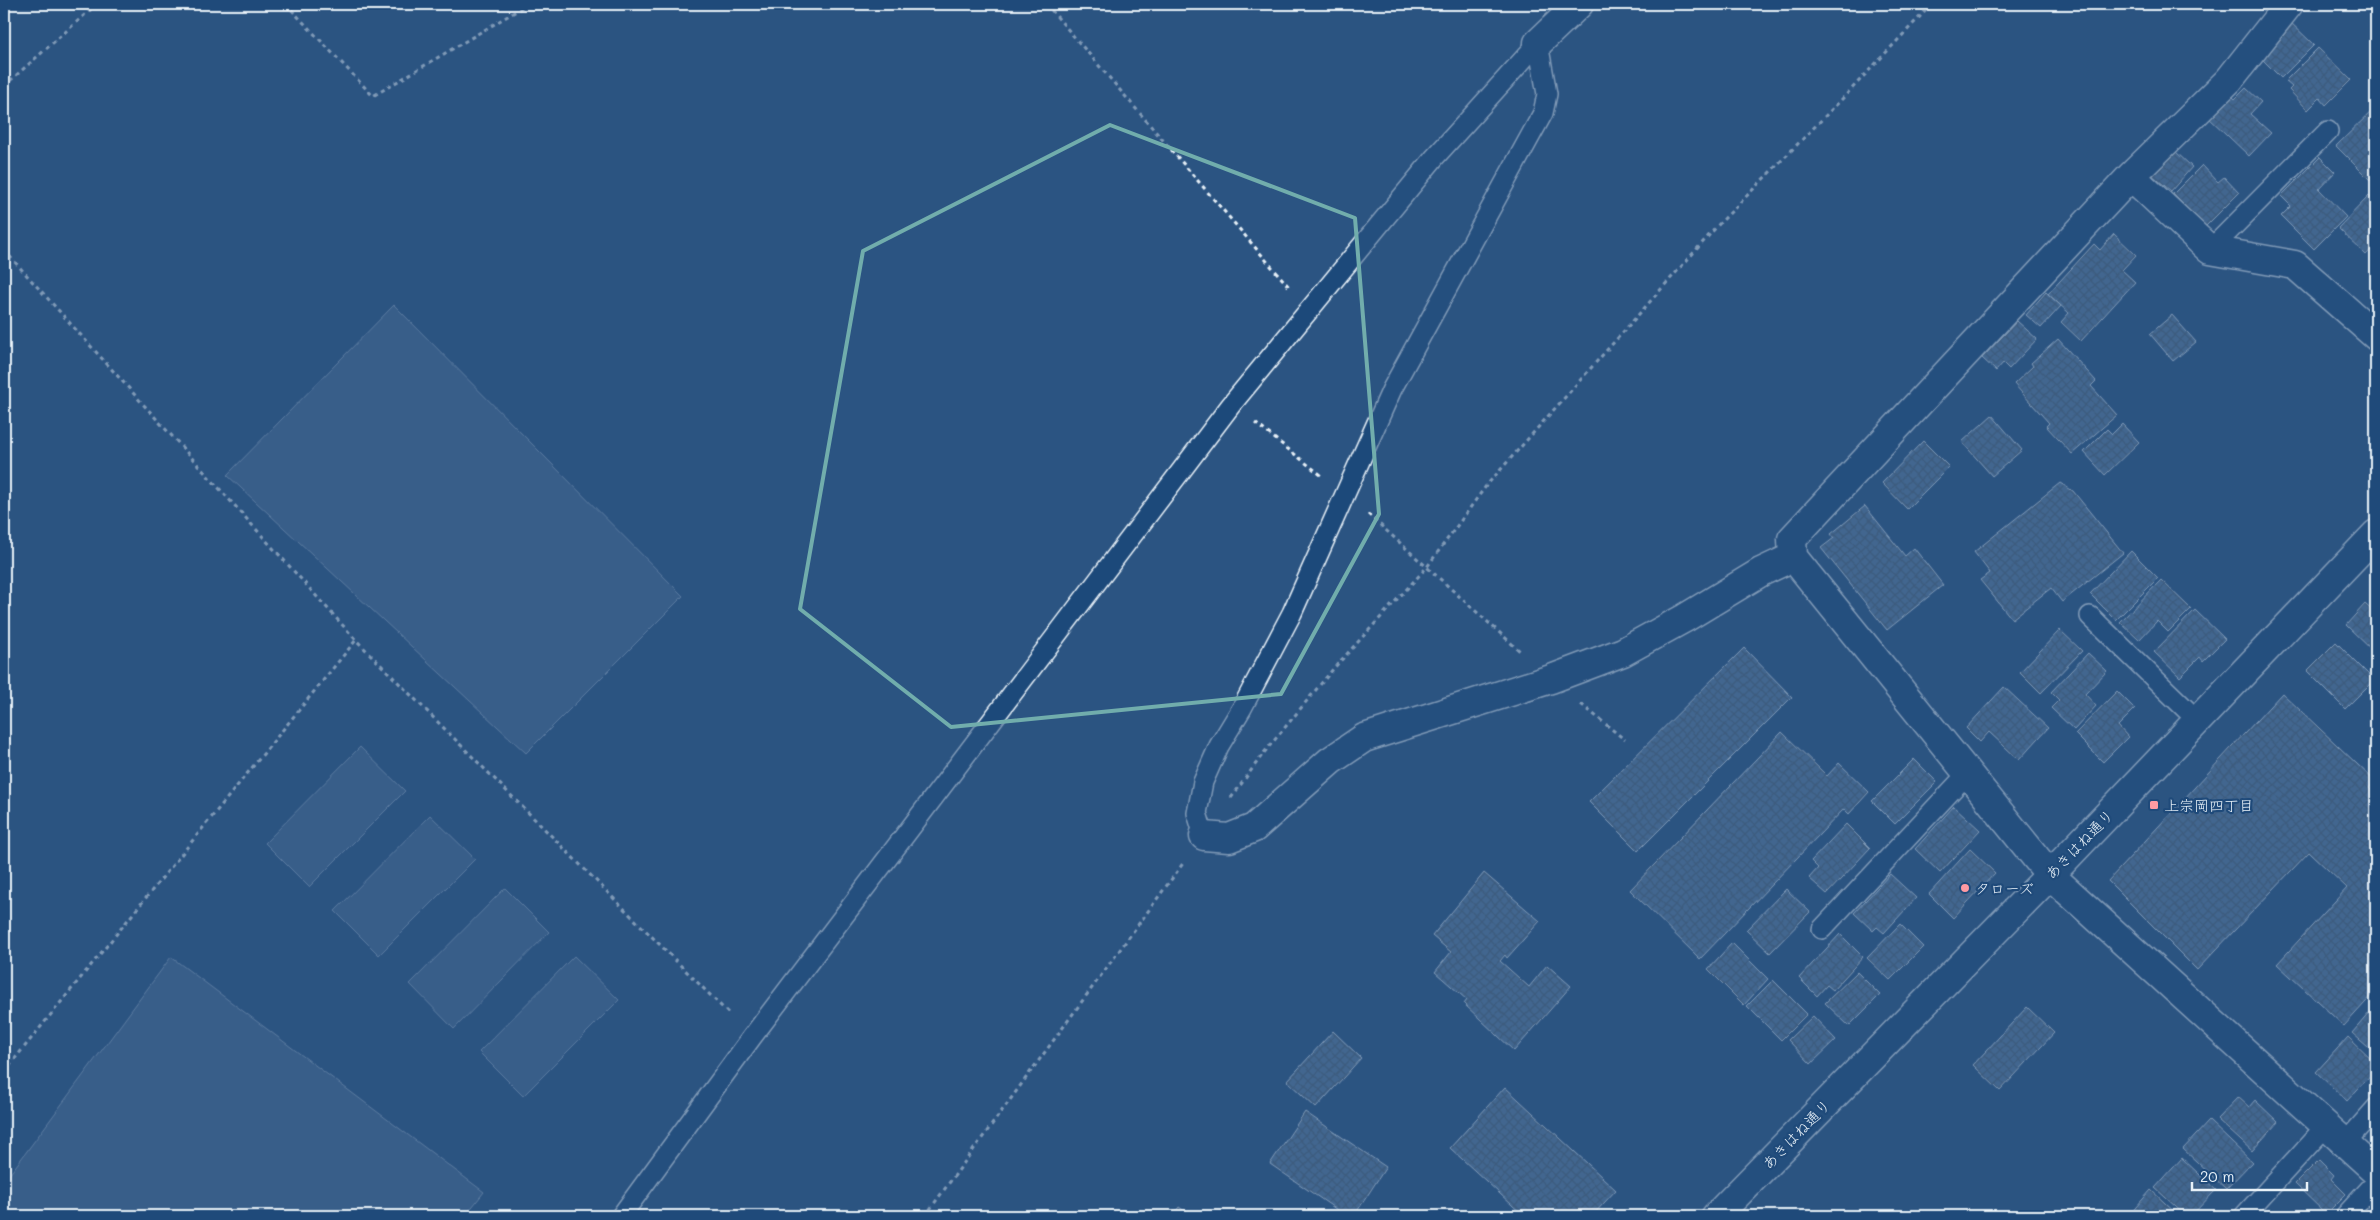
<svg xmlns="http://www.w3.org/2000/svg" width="2380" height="1220" viewBox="0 0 2380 1220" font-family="Mali,'Klee One',sans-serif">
<defs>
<pattern id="building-cross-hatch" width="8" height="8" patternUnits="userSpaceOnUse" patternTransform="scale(1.25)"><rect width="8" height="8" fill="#5d7da1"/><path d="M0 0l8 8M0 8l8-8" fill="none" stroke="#53657a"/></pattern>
</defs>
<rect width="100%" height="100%" fill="#2b5482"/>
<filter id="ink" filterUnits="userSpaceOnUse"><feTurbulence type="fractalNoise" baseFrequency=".02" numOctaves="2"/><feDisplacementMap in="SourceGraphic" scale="10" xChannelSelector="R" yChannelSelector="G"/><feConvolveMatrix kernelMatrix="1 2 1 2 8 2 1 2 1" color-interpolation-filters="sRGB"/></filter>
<g filter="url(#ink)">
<!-- park -->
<path fill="#476b93" stroke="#98aec6" d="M394 305 683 596 526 753 227 475Z
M360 747 405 791 309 887 265 843Z
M430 815 475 859 379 955 335 911Z
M505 888 549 932 454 1029 410 984Z
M574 956 619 1000 523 1096 479 1052Z
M171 957 484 1192 465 1216H4V1182Z"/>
<!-- building -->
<path fill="url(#building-cross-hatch)" stroke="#e8f1f8" d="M2286 18 2314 45 2281 78 2254 51Z
M2318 48 2351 80 2326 105 2320 98 2308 110 2289 90 2292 87 2285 81Z
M2246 88 2261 102 2250 114 2271 133 2249 156 2207 116 2229 93 2235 99Z
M2376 107V176L2371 181 2336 146Z
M2174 150 2192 167 2171 191 2152 175Z
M2320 157 2335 172 2319 189 2346 217 2314 249 2281 216 2291 206 2281 196Z
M2202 165 2218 182 2224 177 2239 193 2205 227 2173 194Z
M2369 196 2376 202V244L2366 255 2338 228Z
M2114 234 2136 255 2122 270 2135 282 2081 341 2061 322 2069 313 2048 294 2094 244 2100 250Z
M2046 292 2061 306 2041 328 2026 315Z
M2172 315 2196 342 2173 361 2150 334Z
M2017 321 2037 339 2009 369 2003 363 1996 371 1982 358Z
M2058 339 2096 381 2091 386 2117 415 2072 454 2046 426 2049 423 2014 384 2033 366 2031 363Z
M1992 415 2022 450 1992 476 1962 442Z
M2122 424 2139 442 2105 475 2084 452 2107 429 2112 434Z
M1923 441 1949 467 1907 509 1882 483Z
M2060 483 2073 491 2123 553 2062 602 2051 588 2012 619 1980 580 1990 573 1974 552Z
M1865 506 1905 556 1914 548 1943 585 1887 630 1821 548 1834 538 1831 534Z
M2131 551 2158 578 2116 620 2090 594Z
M2161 580 2191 609 2168 632 2157 621 2139 640 2120 622Z
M2365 604 2376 614V654L2346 625Z
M2195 610 2225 639 2203 661 2200 657 2180 677 2154 652Z
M2060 630 2082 651 2041 693 2020 672Z
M2336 642 2374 680 2345 709 2307 671Z
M1744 648 1792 697 1638 851 1589 802Z
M2088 653 2107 671 2085 694 2096 706 2074 730 2051 708 2059 700 2051 692Z
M2004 687 2048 728 2019 760 1989 732 1980 742 1966 728Z
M2117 691 2135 709 2118 726 2128 737 2103 762 2075 734Z
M2282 693 2375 781 2369 788 2376 796V991L2344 1026 2277 964 2347 888 2309 852 2197 970 2108 881Z
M1782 732 1827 776 1839 763 1869 792 1849 814 1844 809 1700 959 1630 890Z
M1914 759 1937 782 1895 824 1872 801Z
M1954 806 1980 830 1940 873 1915 849Z
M1846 824 1870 848 1827 894 1809 878 1818 868 1811 861Z
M1970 849 1995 873 1953 918 1929 894Z
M1484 873 1540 921 1507 958 1505 955 1500 961 1529 987 1547 965 1571 986 1514 1051 1464 1004 1467 1000 1435 972 1451 952 1432 936Z
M1890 874 1916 898 1884 933 1877 927 1873 931 1854 913Z
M1786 889 1810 912 1770 953 1746 930Z
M1900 924 1923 947 1890 980 1867 958Z
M1840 934 1863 957 1833 990 1827 985 1817 996 1799 978Z
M1732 943 1768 979 1744 1005 1708 969Z
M1857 972 1880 995 1849 1026 1825 1003Z
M1773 980 1807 1014 1781 1040 1747 1006Z
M2376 1005V1054L2352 1033Z
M2027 1007 2054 1033 2000 1091 1973 1065Z
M1813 1016 1836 1040 1811 1064 1788 1040Z
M1333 1031 1361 1058 1316 1108 1287 1081Z
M2348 1037 2376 1064V1069L2347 1101 2316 1072Z
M1505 1087 1616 1190 1592 1216H1524L1450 1148Z
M2238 1097 2249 1107 2255 1100 2278 1122 2252 1151 2217 1119Z
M1305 1112 1386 1167 1354 1216H1346L1270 1164Z
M2209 1121 2252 1162 2226 1189 2183 1149Z
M2182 1158 2216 1190 2191 1216H2186L2155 1188Z
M2319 1160 2334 1175 2331 1179 2346 1194 2326 1214 2295 1184Z
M2151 1190 2179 1216H2128Z
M1179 1207 1192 1216H1172Z"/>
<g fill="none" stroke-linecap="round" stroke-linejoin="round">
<!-- service casing -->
<g stroke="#e8f1f8" stroke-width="22">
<path id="service" d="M2210 250 2328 131
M2090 616 2197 720
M1204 836 1197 813 1203 782 1219 746 1242 708 1292 613 1392 389 1543 113 1547 94 1538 43
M1822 929 1968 773
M2345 1143 2376 1108
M621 1216 752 1037 1231 405 1435 157 1538 43
M2244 1216 2326 1126
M2345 1216 2376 1182"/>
</g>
<!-- minor casing -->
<g stroke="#e8f1f8" stroke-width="31">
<path id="minor" d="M1538 43 1579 4
M2131 176 2210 250 2295 265 2376 336
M1793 557 2050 875 2376 1171
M1204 836 1229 838 1254 828 1330 761 1364 738 1551 679 1623 652 1685 618 1761 572 1793 557 1792 539 2131 176 2229 80 2289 4"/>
</g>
<!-- tertiary casing -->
<g stroke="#e8f1f8" stroke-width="31">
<path id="tertiary" d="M1716 1216 2050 875 2376 534"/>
</g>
<!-- path -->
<path stroke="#e8f1f8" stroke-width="3" stroke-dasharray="4 4" stroke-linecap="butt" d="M286 4 373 96 528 4
M1046 4 1290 288
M4 86 97 4
M4 250 356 640 730 1015
M1255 423 1321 475
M1368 514 1521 652
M1581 704 1625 740
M1231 798 1263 754 1334 668 1427 567 1486 486 1720 223 1843 98 1932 4
M4 1072 356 640
M925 1216 1184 862"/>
<!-- service -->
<use href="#service" stroke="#1f4a7a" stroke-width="19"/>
<!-- minor -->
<use href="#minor" stroke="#1f4a7a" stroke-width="28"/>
<!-- tertiary -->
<use href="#tertiary" stroke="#1f4a7a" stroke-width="28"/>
</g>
</g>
<!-- marked area -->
<path d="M0 0H2380V1220H0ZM1110 125 1355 218 1379 514 1281 694 951 727 800 609 863 251Z" fill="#2b5482" fill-opacity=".55" fill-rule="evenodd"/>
<path fill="none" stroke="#71adac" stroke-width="4" stroke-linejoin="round" d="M1110 125 1355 218 1379 514 1281 694 951 727 800 609 863 251Z"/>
<!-- markers -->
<g fill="#ff9aa2" stroke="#1f4a7a" stroke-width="2">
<rect x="2149" y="800" width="10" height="10" rx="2.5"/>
<circle cx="1965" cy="888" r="5"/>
</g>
<g text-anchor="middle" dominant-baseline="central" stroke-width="4.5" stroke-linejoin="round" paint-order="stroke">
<!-- poi labels -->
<g font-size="15" fill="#e8f1f8" stroke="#1f4a7a" text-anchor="start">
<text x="2164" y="805">上宗岡四丁目</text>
<text x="1975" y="888">タローズ</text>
</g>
<!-- street labels -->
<g font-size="15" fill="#e8f1f8" stroke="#1f4a7a">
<text transform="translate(2079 844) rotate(-46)">あきはね通り</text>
<text transform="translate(1796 1134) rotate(-46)">あきはね通り</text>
</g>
</g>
<!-- margin -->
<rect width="2380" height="1220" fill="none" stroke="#1f4a7a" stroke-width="20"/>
<rect x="10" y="10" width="2360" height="1200" fill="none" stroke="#e8f1f8" stroke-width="2" filter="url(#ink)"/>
<!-- scale -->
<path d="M2192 1182v8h115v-8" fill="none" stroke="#e8f1f8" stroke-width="2.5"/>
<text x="2200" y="1182" font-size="15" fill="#e8f1f8" stroke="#1f4a7a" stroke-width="4" paint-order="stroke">20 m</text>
</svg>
